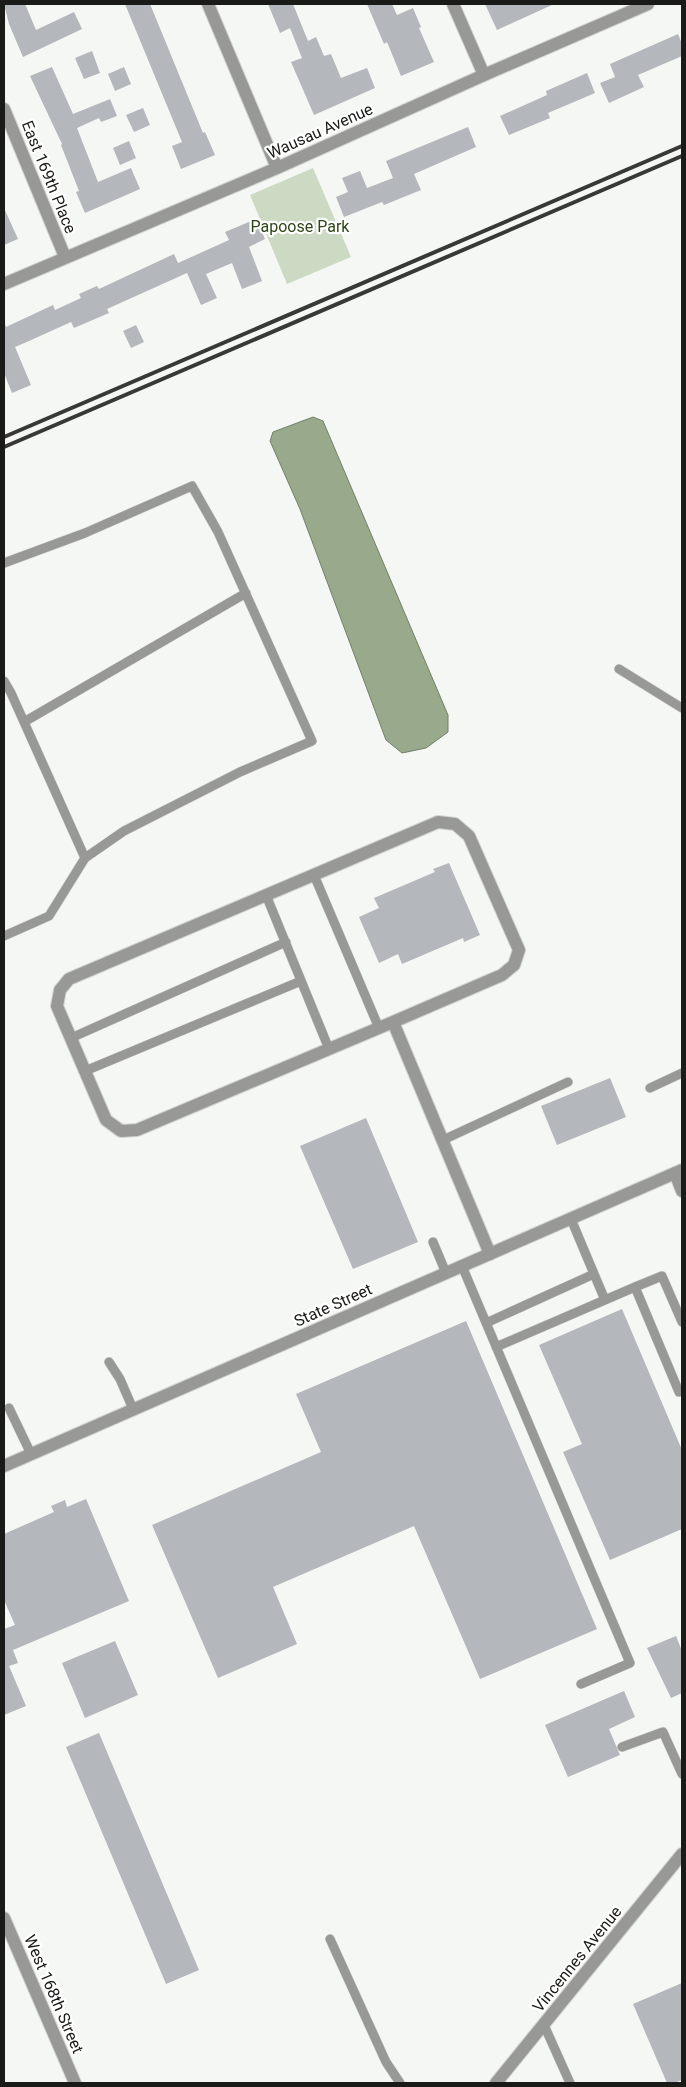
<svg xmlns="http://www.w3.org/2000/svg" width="686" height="2087" viewBox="0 0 686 2087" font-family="Roboto,sans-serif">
<rect width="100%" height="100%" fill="#f4f7f3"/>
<!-- green -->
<path fill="#cddac3" d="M313 168 351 257 287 284 250 195Z"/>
<!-- water -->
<path fill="#99aa8c" stroke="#737f6a" d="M313 417 323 421 448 715V732L426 748 402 753 386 740 300 509 270 441 273 432Z"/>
<!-- building -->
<path fill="#b4b7bb" d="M4 4H25L36 30 74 12 82 29 23 57 9 24Z
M125 4H150L203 133 205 132 215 155 181 169 172 146 182 142Z
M268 4H293L308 41 316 37 324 56 331 54 341 78 367 68 375 88 314 115 291 62 302 58 290 28 280 33Z
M367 4H392L397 15 413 8 421 27 419 28 434 62 401 76 387 42 384 44Z
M485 4H554L497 30Z
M678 34 682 44V56L638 75 644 87 609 103 600 83 615 77 610 64Z
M92 51 100 73 84 79 75 58Z
M52 67 73 114 110 99 117 116 101 122 99 118 77 128 98 182 131 168 140 189 85 213 76 192 79 191 61 145 62 144 30 76Z
M124 67 131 84 115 91 108 74Z
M587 73 595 93 548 113 550 118 509 135 500 116 547 95 546 91Z
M143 108 150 125 134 132 126 115Z
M468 127 476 147 414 174 421 190 384 205 382 202 344 217 336 197 348 192 342 178 360 171 367 188 393 178 386 161Z
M129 141 136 158 120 165 113 148Z
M4 208 18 239 4 245Z
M256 219 265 239 249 247 262 281 242 289 232 263 206 274 217 298 201 305 187 273 107 309 109 313 74 328 71 322 29 341 15 347 31 385 12 393 4 373V321L6 327 53 305 55 310 81 298 79 294 97 286 99 289 174 254 178 263 229 240 225 232Z
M136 325 144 342 131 348 123 331Z
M449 863 480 935 464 942 463 938 402 964 398 954 379 963 359 917 379 908 374 898 435 872 433 869Z
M610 1078 626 1117 557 1145 541 1106Z
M366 1118 418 1242 353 1269 300 1146Z
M622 1309 682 1450V1529L610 1560 563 1452 582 1444 539 1345Z
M466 1321 597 1629 480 1679 414 1526 273 1587 297 1644 218 1678 152 1525 321 1452 296 1394Z
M86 1499 129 1601 13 1650 18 1663 9 1666 26 1706 4 1715V1629L15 1625 4 1600V1534L54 1512 51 1506 65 1500 67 1507Z
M676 1636 682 1651V1693L671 1698 647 1648Z
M115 1641 138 1695 85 1718 62 1663Z
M624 1691 635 1717 609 1729 620 1755 568 1777 545 1725Z
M99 1733 199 1970 166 1984 66 1747Z
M682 1983V2080L674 2083H667L633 2004Z"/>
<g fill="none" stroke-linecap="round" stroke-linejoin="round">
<!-- service casing -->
<g stroke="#d1d4d0" stroke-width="10">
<path id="service" d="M4 563 85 533 192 486 218 532 312 741 240 772 124 831 85 858 49 916 4 936
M619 669 682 708
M4 681 11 693 85 858
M24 722 246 593
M314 875 379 1028
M266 895 329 1049
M71 1038 286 942
M85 1071 301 981
M650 1088 682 1073
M443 1140 568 1082
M571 1219 605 1300
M433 1242 446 1273
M462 1266 630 1663 581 1684
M635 1287 662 1276 682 1322
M486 1323 594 1274
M496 1347 635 1287 679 1392 682 1391
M109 1362 120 1379 133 1409
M9 1408 31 1454
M622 1747 663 1732 682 1774
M330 1939 386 2062 400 2083
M544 2025 570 2083"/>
</g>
<!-- minor casing -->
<g stroke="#d1d4d0" stroke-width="14">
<path id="minor" d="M208 4 277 168
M453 4 484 75
M4 109 65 257
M4 284 277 168 484 75 648 4
M393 1022 137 1130 121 1131 106 1120 57 1006 60 990 69 979 438 822 455 824 469 836 519 950 514 965 502 975 393 1022 490 1254
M675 1173 682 1191
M4 1918 75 2083"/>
</g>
<!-- tertiary casing -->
<g stroke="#d1d4d0" stroke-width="14">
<path id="tertiary" d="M4 1466 682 1170
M496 2083 682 1854"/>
</g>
<!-- service -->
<use href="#service" stroke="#989997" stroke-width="9"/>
<!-- minor -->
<use href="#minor" stroke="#989997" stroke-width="12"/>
<!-- tertiary -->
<use href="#tertiary" stroke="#989997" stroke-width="12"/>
<!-- rail -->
<path stroke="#383837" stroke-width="4" d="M4 437 682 146
M4 447 682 156"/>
</g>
<g text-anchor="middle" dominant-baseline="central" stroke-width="4.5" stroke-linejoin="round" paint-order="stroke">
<!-- street labels -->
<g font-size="16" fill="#1a1a19" stroke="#fff">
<text transform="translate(320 131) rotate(-24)">Wausau Avenue</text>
<text transform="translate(49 177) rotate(68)">East 169th Place</text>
<text transform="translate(333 1305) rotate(-24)">State Street</text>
<text transform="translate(577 1959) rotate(-51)">Vincennes Avenue</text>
<text transform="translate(54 1994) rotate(67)">West 168th Street</text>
</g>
<!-- park labels -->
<g font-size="16" fill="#2d4516" stroke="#fff">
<text x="300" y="226">Papoose Park</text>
</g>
</g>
<!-- border -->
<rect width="686" height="2087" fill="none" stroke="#1a1a19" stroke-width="10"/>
</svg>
